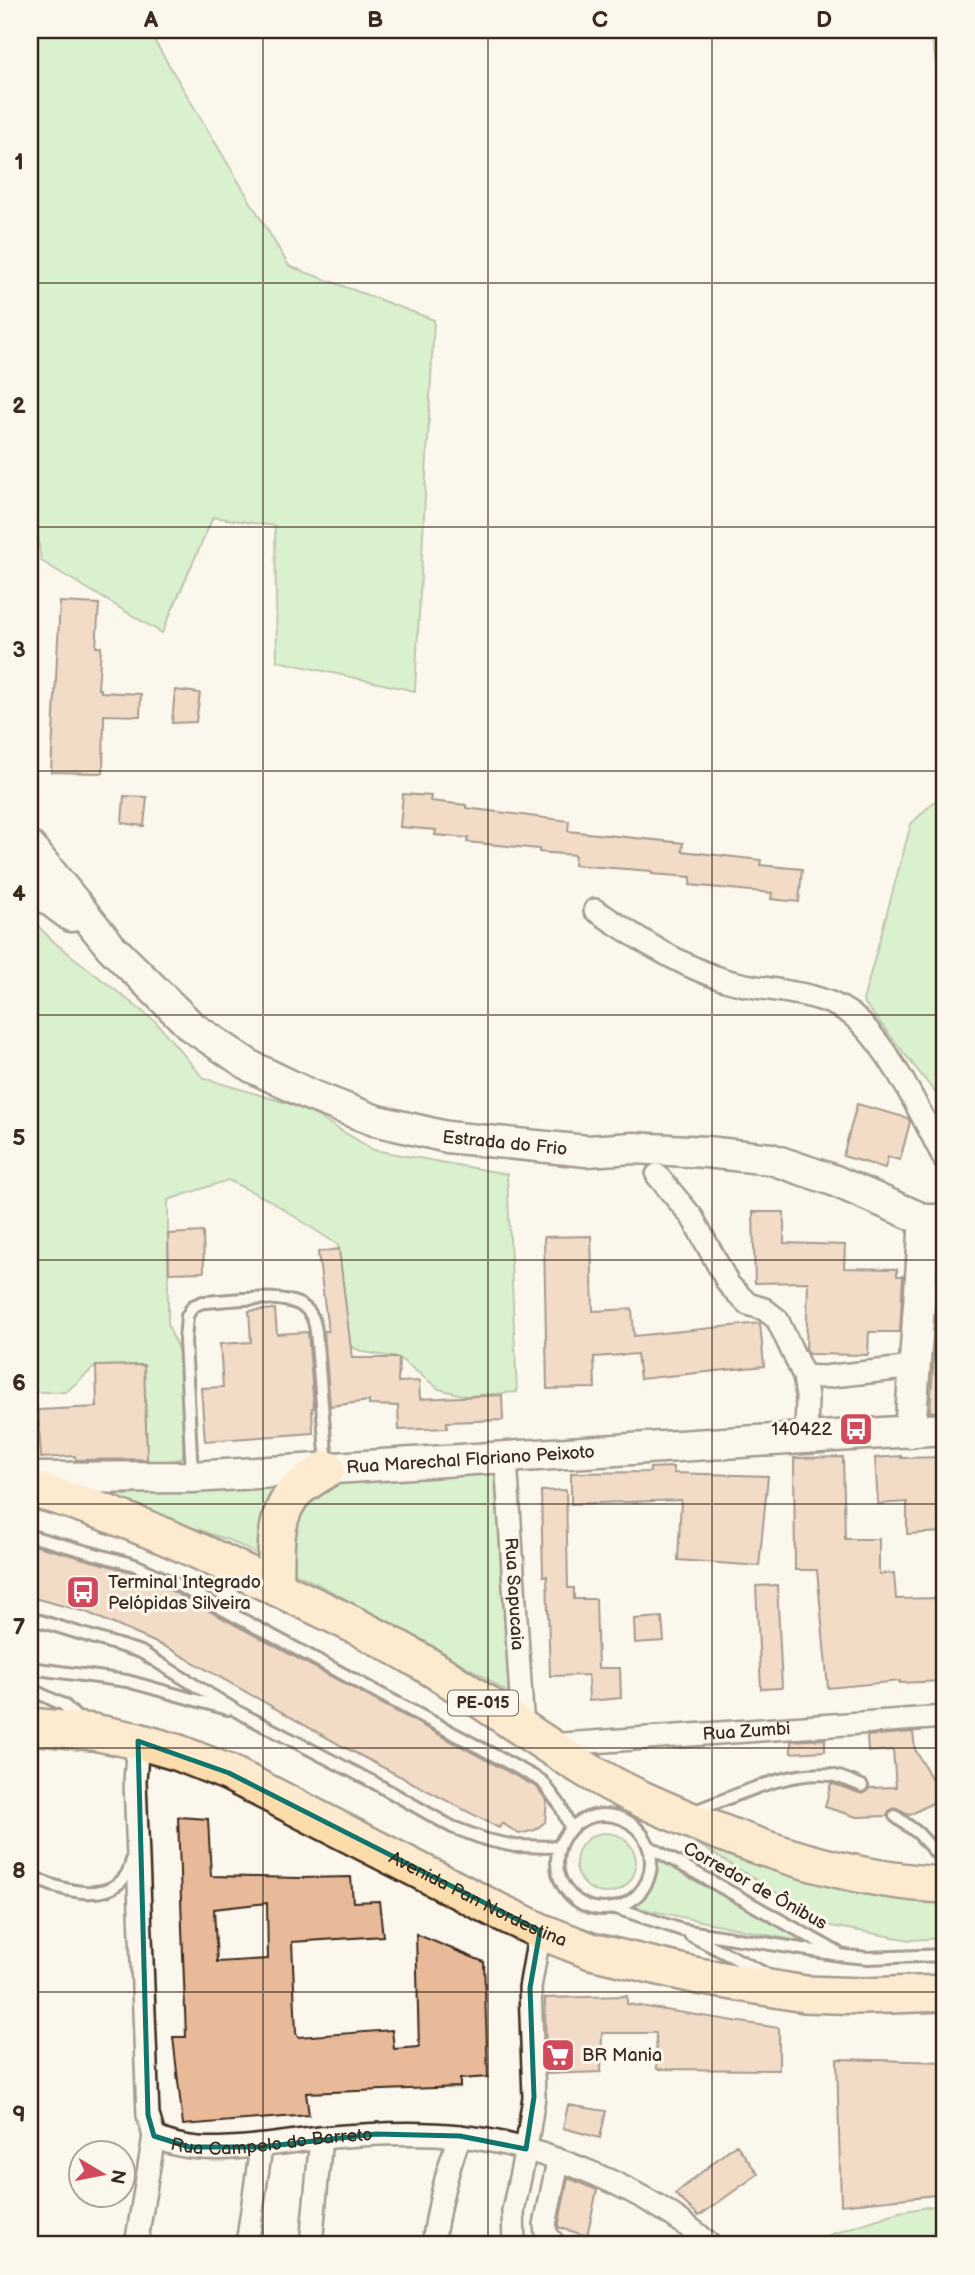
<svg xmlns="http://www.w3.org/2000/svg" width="975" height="2275" viewBox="0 0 975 2275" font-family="'Balsamiq Sans',sans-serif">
<rect width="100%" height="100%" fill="#fbf7ec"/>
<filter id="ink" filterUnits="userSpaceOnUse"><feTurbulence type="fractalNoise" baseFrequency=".0143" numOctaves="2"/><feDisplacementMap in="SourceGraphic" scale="14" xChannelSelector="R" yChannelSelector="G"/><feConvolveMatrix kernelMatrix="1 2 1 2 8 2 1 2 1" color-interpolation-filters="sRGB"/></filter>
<g filter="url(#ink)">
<!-- green -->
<path fill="#b1e9ac" stroke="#768a65" stroke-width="2" d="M30 30H148L289 266 434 320 415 691 277 661 275 526 213 517 162 633 41 561 30 477Z
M930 30H945V112Z
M945 791V1105L863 1001 911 824Z
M30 918 54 942 156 1022 203 1078 303 1108 374 1150 507 1174 517 1392 466 1396 439 1389 399 1358 363 1352 350 1346 338 1245 271 1201 228 1180 168 1200V1325L180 1354 183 1403V1458L155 1465 147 1459 144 1365 96 1366 66 1392H30Z
M499 1473 514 1697 485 1677 327 1589 231 1541 104 1497 297 1479Z
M678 1832 945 1893V1938L910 1940 831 1926Z
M576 1863a30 30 0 1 1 60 0a30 30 0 1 1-60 0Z
M657 1855 807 1943 633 1907C651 1893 657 1877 657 1855Z
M945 2204V2245H799L899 2212Z"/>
<!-- building -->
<path fill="#e9ba99" stroke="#3b2a1e" stroke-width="2" fill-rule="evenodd" d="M60 602 99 604 96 647H101L98 689H101V692L141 694 140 716 104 715 103 773 51 772Z
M175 690 200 693 196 722 172 723Z
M403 794 431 796 430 801 466 805V808L569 821 568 831 683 843 682 851 761 860 760 865 802 869 799 902 771 899 772 893 690 885 691 877 652 874V871L574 865 575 855 539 852V849L467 842 468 838 435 835 436 830 400 827Z
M124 796 147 797 144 826 122 823Z
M857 1104 908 1118 910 1122 900 1160 888 1157 885 1168 843 1156Z
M753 1212H784V1243L845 1245 844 1268 897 1269V1276H903L900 1332H869L868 1355 808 1354 806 1350 808 1282 755 1283Z
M203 1232 204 1272 169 1273 168 1234Z
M591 1236 593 1311 632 1309 634 1336 760 1323 764 1366 640 1379 637 1354 594 1357 595 1388 547 1389 544 1237Z
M339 1249 352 1358H399L398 1382 419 1381 420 1399 502 1395 503 1420 447 1422V1428L399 1430 398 1406 369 1405V1401L330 1406 324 1331H328L318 1252Z
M939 1277H945V1411L930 1412Z
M275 1309 277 1334 308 1332 314 1408H312L313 1433 205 1441 201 1388 223 1387 220 1344 251 1342 249 1311Z
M144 1365 147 1459 76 1460 75 1456 41 1458 38 1410 97 1407 96 1366Z
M901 1456V1458L945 1457V1532L907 1534V1502L878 1504 875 1458Z
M843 1457 845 1539H879V1574L894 1573 896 1599 939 1598 942 1681 900 1683V1681L828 1688 817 1570H795L794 1458Z
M673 1467 674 1473 768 1476 759 1566 678 1560 681 1500 571 1504V1473L650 1472V1468Z
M566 1490 568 1588H574V1599H596L598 1668H620L621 1698 589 1701 588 1675 550 1676 547 1576H543L541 1491Z
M30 1544 132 1572 174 1592 529 1783 537 1787 547 1801 545 1822 535 1830 519 1834 502 1823 499 1828 342 1746 168 1648 86 1612 30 1597Z
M777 1585 782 1688 761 1689 756 1586Z
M662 1617 664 1641 635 1643 634 1619Z
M913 1732 915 1749 942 1798 910 1815 895 1808 889 1811 887 1816 857 1817 825 1807 831 1783 862 1794 870 1788 896 1787 893 1750 868 1752 867 1736Z
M825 1739V1751L791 1753V1741Z
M178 1817 208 1819 211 1876 300 1878 351 1877 353 1902 379 1901 383 1936 292 1942 296 2033 298 2037 392 2030 394 2049 419 2047 416 1934 484 1962 488 2077 460 2079V2087L306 2093 309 2115 183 2125 173 2037H186ZM267 1903 268 1959 217 1962 214 1909Z
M627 1996V2004L779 2028V2070L657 2069 656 2033H602L601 2072 546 2074 545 1998Z
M837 2059 945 2062V2194L841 2205Z
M568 2105 606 2111 600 2138 563 2128Z
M736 2144 758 2174 699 2216 675 2194Z
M568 2178 597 2190 587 2236 558 2227Z"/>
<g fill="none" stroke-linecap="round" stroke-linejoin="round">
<!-- service casing -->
<g stroke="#3b2a1e" stroke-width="16">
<path id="service" d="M192 1474 185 1341 187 1316 193 1306 203 1302C229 1301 298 1289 311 1315 314 1319 315 1326 316 1331L327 1465
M30 1536 135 1565 178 1585 542 1781 560 1805 570 1827
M30 1618 141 1652 240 1713 373 1782 452 1827 487 1840 515 1846 558 1847
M30 1668 127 1681 228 1709
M30 1689 64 1705 80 1721
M694 1811C735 1797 788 1769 831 1775 842 1777 852 1782 862 1786
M557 1862a47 47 0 1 1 94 0a47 47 0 1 1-94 0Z
M895 1816 918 1833 945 1863
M648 1846 837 1952
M30 1875C54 1889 103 1904 124 1878 129 1873 131 1863 133 1857
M616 1908 682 1930 846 1956 868 1958 945 1955
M690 1935 766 1974"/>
</g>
<!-- minor casing -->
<g stroke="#3b2a1e" stroke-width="26">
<g id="minor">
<path d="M595 910C633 935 672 961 716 977 759 994 822 986 858 1020 895 1056 921 1115 945 1160"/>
<path d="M657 1175 692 1217 729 1285 748 1304 764 1309 777 1319 804 1376 807 1397 806 1439"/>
<path d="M804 1376 823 1377 915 1367"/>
<path id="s1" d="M506 1458 523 1730"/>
<path id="s2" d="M138 1741 135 1781 148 2115 154 2136C196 2160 274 2143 321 2138 365 2134 416 2131 459 2136 538 2144 653 2191 710 2245"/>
<path id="s3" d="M549 1745 945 1717"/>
<path d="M136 2245 154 2136"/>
<path d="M247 2245 261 2147"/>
<path d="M311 2245 321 2138"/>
<path d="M433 2245C438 2207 446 2172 460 2136"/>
<path d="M514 2245 513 2211 526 2149 534 2097 530 1988 540 1931"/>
<path d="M555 2245 546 2234 545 2225 558 2161"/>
</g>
</g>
<!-- secondary casing -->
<g stroke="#3b2a1e" stroke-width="35">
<g id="secondary">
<path id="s4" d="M30 847 111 947 192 1027 252 1067 310 1095 374 1120 447 1137 587 1151 633 1148 706 1152 771 1159 833 1180 925 1220H945"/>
<path d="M30 885 71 916"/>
<path d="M910 1432 925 1220"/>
<path id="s5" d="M30 1478 193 1477 945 1429"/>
</g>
</g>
<!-- trunk casing -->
<g stroke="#3b2a1e" stroke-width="40">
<g id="trunk">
<path d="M30 1489C115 1511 196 1549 275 1587 323 1610 372 1632 417 1659 479 1696 536 1741 599 1777 628 1794 659 1807 690 1820 772 1854 856 1881 945 1885"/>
<path d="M276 1587C276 1555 272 1511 299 1488 308 1481 318 1475 327 1469"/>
<path id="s6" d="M30 1726 93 1732 138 1741 179 1753 229 1773 498 1911 540 1931 591 1951 698 1976 805 1994 863 1996 945 1993"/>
</g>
</g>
<!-- service -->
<use href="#service" stroke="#fbf7ec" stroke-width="10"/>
<!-- minor -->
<use href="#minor" stroke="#fbf7ec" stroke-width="21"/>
<!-- secondary -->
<use href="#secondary" stroke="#fbf7ec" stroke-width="30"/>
<!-- trunk -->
<use href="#trunk" stroke="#fddcac" stroke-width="35"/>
</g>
</g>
<!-- marked area -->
<path d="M0 0H975V2275H0ZM138 1741 229 1773 540 1931 530 1988 534 2097 526 2149 460 2136 376 2134 261 2147H189L154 2136 148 2115Z" fill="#fbf7ec" fill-opacity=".55" fill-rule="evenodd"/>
<path fill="none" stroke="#0f766e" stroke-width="5" stroke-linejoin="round" d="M138 1741 229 1773 540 1931 530 1988 534 2097 526 2149 460 2136 376 2134 261 2147H189L154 2136 148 2115Z"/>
<!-- grid -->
<path fill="none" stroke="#3b2a1e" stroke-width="2" stroke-opacity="0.55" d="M263 30V2245M488 30V2245M712 30V2245M30 283H945M30 527H945M30 771H945M30 1015H945M30 1260H945M30 1504H945M30 1748H945M30 1992H945"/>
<!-- icons -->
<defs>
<g id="bus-square" transform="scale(1.75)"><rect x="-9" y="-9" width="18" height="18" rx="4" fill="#d1495b" stroke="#fbf7ec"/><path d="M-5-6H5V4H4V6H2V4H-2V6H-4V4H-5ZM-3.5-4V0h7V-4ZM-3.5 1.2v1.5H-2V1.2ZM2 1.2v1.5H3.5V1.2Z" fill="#fff"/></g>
<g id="supermarket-square" transform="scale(1.75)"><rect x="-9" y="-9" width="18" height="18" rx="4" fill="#d1495b" stroke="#fbf7ec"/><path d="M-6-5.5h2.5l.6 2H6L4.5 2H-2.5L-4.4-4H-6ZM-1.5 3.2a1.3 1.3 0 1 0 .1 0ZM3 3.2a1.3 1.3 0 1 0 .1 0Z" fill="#fff"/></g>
</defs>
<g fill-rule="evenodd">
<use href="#bus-square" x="856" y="1429"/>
<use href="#bus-square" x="83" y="1592"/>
<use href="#supermarket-square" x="558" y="2055"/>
</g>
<g text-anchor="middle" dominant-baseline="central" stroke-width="6" stroke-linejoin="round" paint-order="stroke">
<!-- shield labels -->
<rect fill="#fbf7ec" stroke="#75685c" stroke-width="2" x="448" y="1690.5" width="70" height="25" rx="5"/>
<g font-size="16" font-weight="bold" fill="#3b2a1e">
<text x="483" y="1703">PE-015</text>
</g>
<!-- street labels -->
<g font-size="18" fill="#3b2a1e" stroke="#fbf7ec">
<text stroke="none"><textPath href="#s4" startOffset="581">Estrada do Frio</textPath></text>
<text stroke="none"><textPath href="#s5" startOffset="441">Rua Marechal Floriano Peixoto</textPath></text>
<text stroke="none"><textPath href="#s1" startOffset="136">Rua Sapucaia</textPath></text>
<text stroke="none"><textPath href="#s3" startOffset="198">Rua Zumbi</textPath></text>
<text transform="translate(755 1886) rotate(29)">Corredor de Ônibus</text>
<text stroke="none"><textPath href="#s6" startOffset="485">Avenida Pan Nordestina</textPath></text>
<text stroke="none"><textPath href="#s2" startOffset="516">Rua Campelo do Barreto</textPath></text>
</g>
<!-- poi labels -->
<g font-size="18" fill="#3b2a1e" stroke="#fbf7ec" text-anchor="start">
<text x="832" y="1429" text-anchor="end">140422</text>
<text x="108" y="1582">Terminal Integrado<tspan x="108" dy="21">Pelópidas Silveira</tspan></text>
<text x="582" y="2055">BR Mania</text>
</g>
</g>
<!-- margin -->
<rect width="975" height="2275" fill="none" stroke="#fbf7ec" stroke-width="77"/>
<!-- north arrow -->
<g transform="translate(102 2174) rotate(100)"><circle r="33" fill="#fbf7ec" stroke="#aea59a" stroke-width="2"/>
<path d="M0-5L12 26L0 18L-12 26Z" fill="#d1495b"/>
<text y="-10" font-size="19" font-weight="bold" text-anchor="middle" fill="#3b2a1e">N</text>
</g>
<rect x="38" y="38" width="898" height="2198" fill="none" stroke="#3b2a1e" stroke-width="2.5"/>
<g font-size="23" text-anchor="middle" font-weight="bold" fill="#3b2a1e">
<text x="151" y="27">A</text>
<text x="375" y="27">B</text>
<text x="600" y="27">C</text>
<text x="824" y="27">D</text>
<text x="19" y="169">1</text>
<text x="19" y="413">2</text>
<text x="19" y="657">3</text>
<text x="19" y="901">4</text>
<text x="19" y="1145">5</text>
<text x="19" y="1390">6</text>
<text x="19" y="1634">7</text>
<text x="19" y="1878">8</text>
<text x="19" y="2122">9</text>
</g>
</svg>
